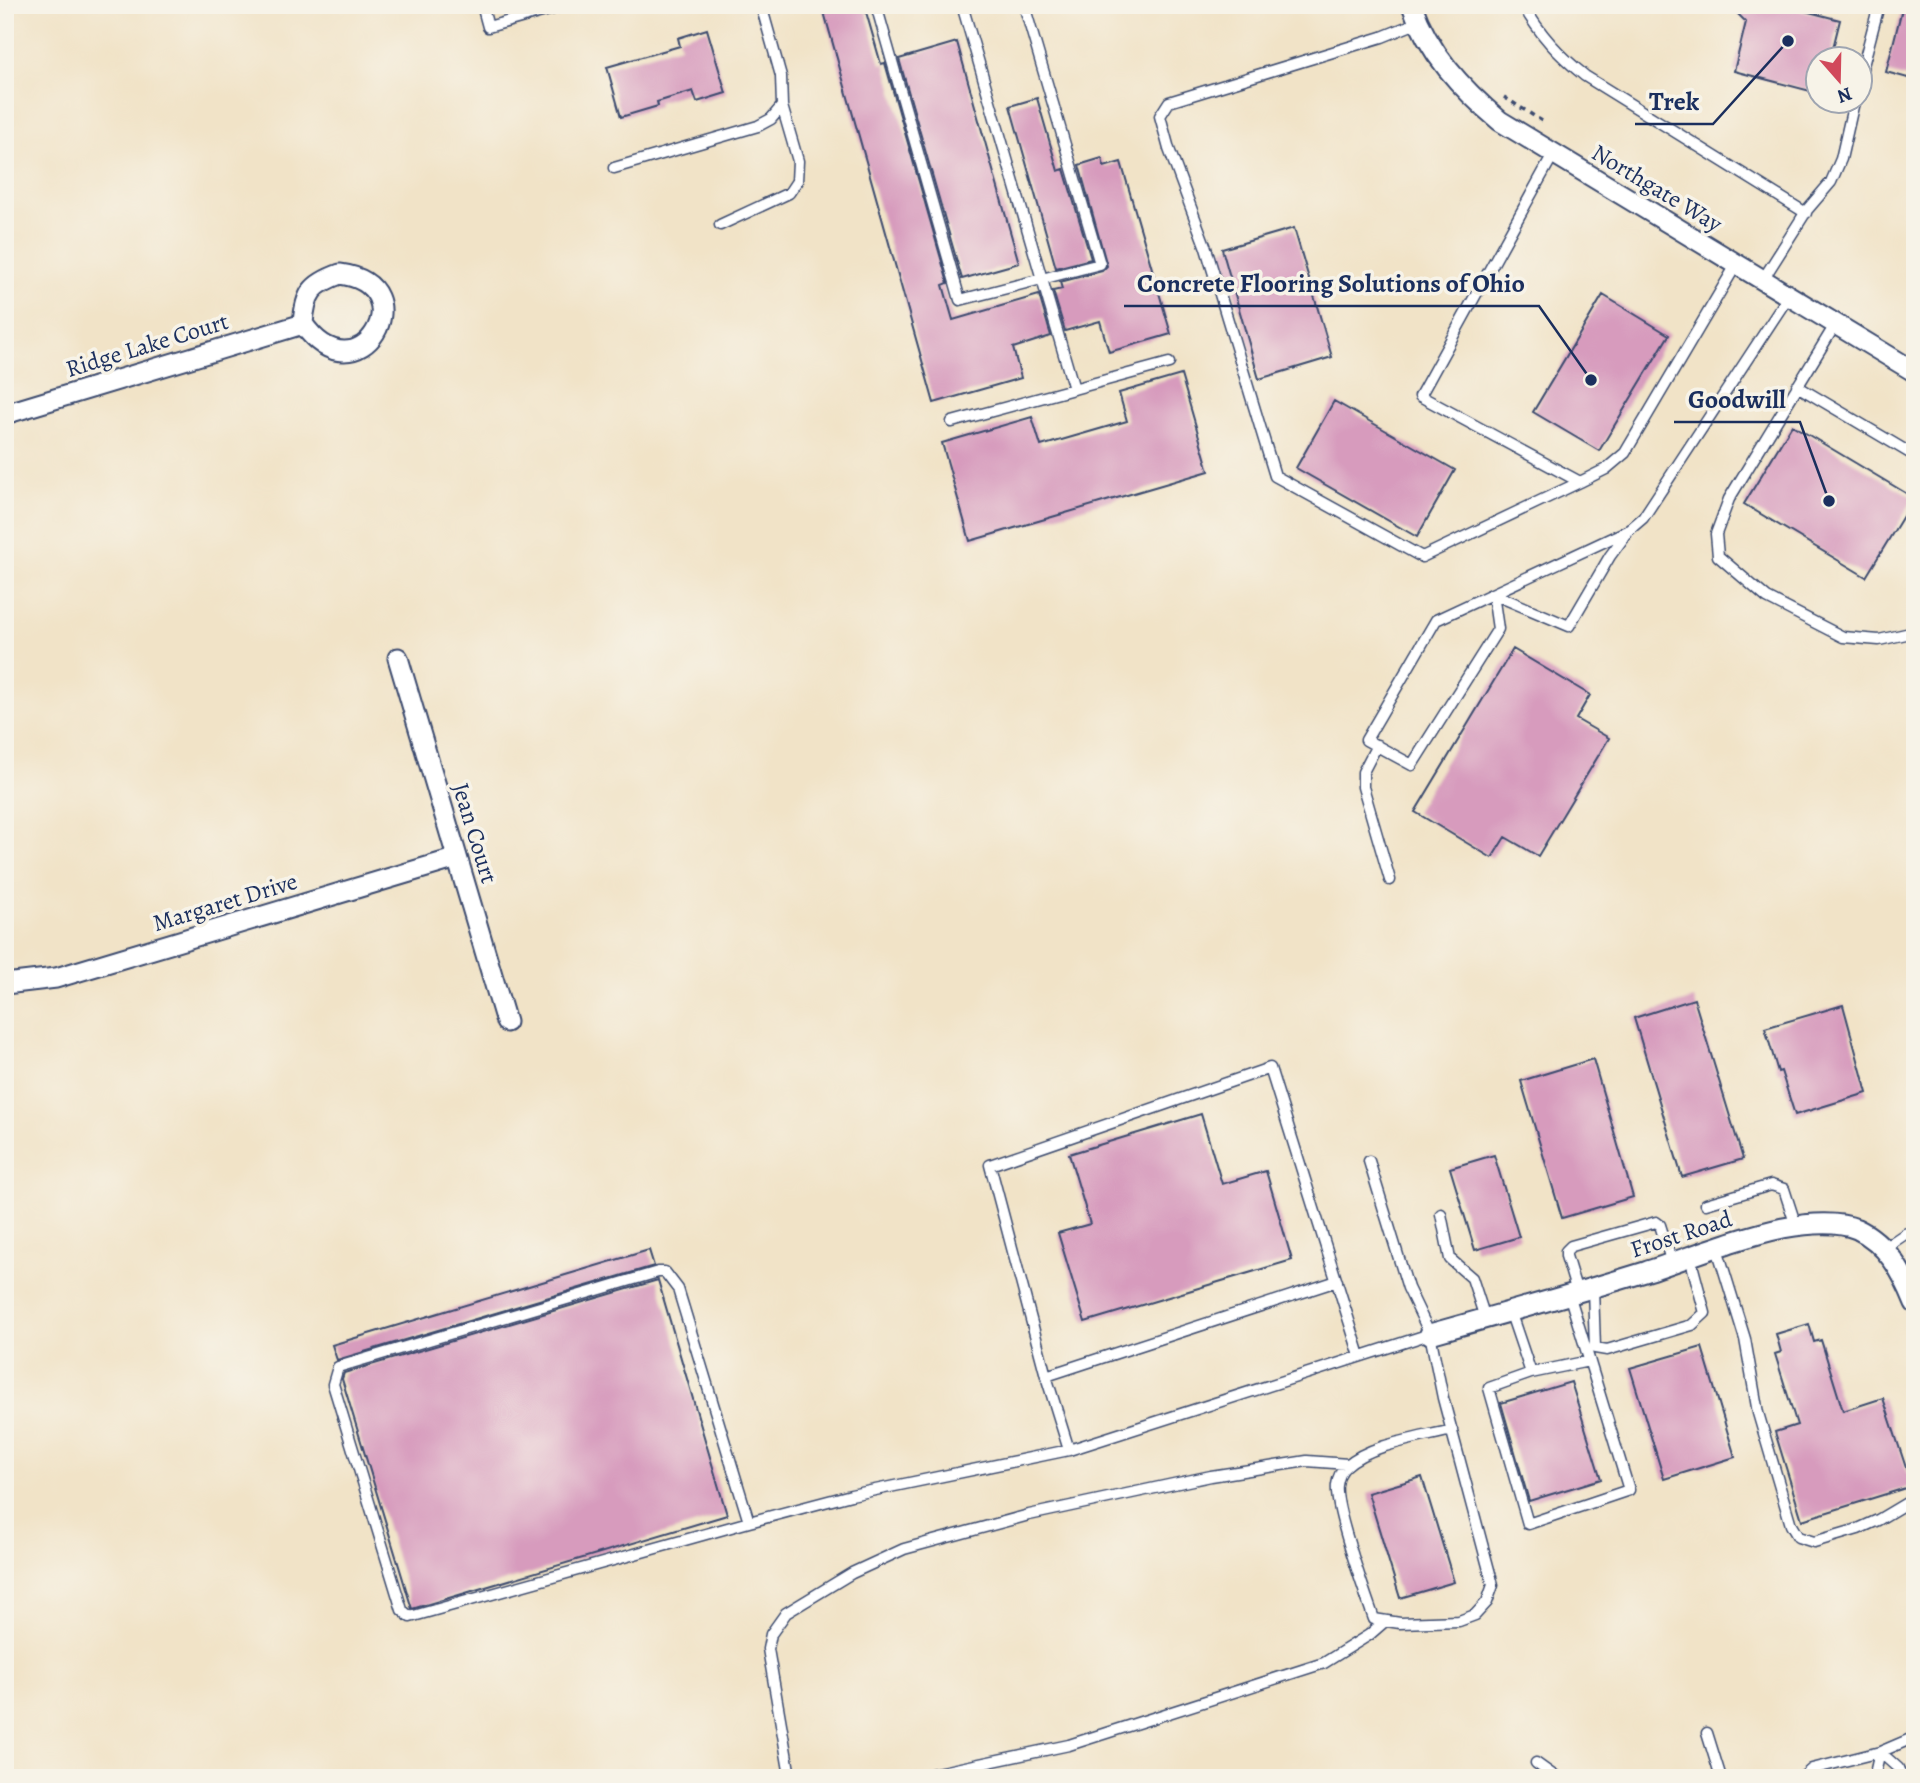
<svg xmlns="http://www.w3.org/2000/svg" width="1920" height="1783" viewBox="0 0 1920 1783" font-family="Alegreya,serif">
<rect width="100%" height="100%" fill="#f7f3e8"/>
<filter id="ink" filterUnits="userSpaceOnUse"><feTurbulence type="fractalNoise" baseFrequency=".0143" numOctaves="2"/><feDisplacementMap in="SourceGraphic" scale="14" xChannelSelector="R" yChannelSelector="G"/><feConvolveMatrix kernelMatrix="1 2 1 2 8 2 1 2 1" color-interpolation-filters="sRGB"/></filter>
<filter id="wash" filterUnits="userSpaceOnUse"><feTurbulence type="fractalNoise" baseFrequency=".00686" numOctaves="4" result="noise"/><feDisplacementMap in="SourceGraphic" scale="28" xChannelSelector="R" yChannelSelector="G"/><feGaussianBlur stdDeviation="1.57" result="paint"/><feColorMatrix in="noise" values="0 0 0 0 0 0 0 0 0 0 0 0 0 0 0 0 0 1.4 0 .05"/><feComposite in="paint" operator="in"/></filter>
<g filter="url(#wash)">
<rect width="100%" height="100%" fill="#f1e3c7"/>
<g id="blocks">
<!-- building -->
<path fill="#d79bbd" d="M822 5H864L881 64 885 63 948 283 943 285 953 320 1039 295 1051 336 1013 348 1021 378 934 403Z
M1729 5H1797V9L1840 20 1830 60H1818V93L1734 71 1746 22Z
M1903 5H1915V80L1886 72Z
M707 29 726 93 697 102 693 91 657 102 658 106 621 117 607 67 680 46 678 38Z
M957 42 1019 263 962 279 899 59Z
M1037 98 1058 171 1064 169 1091 259 1056 268 1010 106Z
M1102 158 1104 167 1121 162 1171 334 1109 352 1100 321 1065 331 1053 291 1062 289 1060 282 1102 271 1107 266 1079 165Z
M1294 228 1332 357 1259 379 1222 249Z
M1603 295 1669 335 1599 451 1533 412Z
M1181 375 1209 471 970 541 942 443 1032 417 1041 446 1127 421 1119 393Z
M1334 401 1455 470 1417 537 1296 468Z
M1792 425 1914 498 1866 577 1744 504Z
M1513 649 1590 695 1576 719 1609 738 1538 856 1505 837 1492 858 1415 812Z
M1694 999 1743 1159 1682 1177 1634 1018Z
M1843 1005 1867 1093 1795 1115 1781 1071 1778 1072 1765 1028Z
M1593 1059 1633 1197 1562 1218 1521 1081Z
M1201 1114 1222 1184 1266 1171 1292 1260 1085 1322 1058 1233 1090 1224 1069 1154Z
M1494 1155 1519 1237 1475 1250 1450 1168Z
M649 1250 654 1266 337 1360 332 1345Z
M658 1280 727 1515 412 1609 342 1379 344 1373Z
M1809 1324 1814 1342 1821 1340 1843 1411 1883 1398 1912 1486 1802 1520 1775 1432 1797 1425 1775 1354 1781 1352 1776 1334Z
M1702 1347 1735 1457 1664 1479 1630 1368Z
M1571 1382 1601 1479 1529 1501 1501 1403Z
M1422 1477 1454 1582 1400 1598 1368 1493Z"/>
</g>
</g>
<g filter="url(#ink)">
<use href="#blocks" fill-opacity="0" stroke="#3b4a6e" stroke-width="2"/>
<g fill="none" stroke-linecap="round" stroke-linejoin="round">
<!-- service casing -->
<g stroke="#3b4a6e" stroke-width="13">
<path id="service" d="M482 5 488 27 567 5
M876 5 960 300 1100 264 1024 5
M962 5 1074 389
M1523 5C1540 35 1559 55 1585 76L1806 213
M1419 22 1382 37 1169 102 1160 116 1169 149 1206 248 1275 476 1422 557 1580 482
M1860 77 1879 5
M1554 153 1420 396 1580 482 1606 469 1625 453 1736 265
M614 168 758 126 771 119 782 106 781 76 761 5
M720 225 789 193 797 181 798 161 782 106
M1762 281 1807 210 1831 182 1841 159 1854 102
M1835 325 1729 499 1716 534 1718 556 1767 598 1843 637 1879 640 1915 632
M1797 386 1915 456
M952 422 1169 363
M1493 594 1498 629 1412 765 1366 740 1436 620 1629 530 1643 518 1788 297
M1493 594 1569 626 1610 556 1627 533
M1377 745 1363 772V787L1390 880
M1369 1161 1408 1288 1430 1334 1443 1398 1493 1585 1487 1602 1475 1615 1459 1621 1400 1623 1374 1619C1365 1593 1334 1507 1337 1485 1338 1478 1341 1470 1346 1466 1370 1444 1421 1438 1452 1430
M1706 1204 1771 1185 1784 1189 1796 1226
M1441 1214 1450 1259 1472 1278 1485 1318
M1717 1248 1745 1339 1758 1413 1791 1525 1798 1537 1814 1542 1858 1529 1878 1520 1915 1498
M1883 1249 1905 1234 1915 1230
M1593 1288 1595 1348 1607 1350 1692 1325 1705 1313 1690 1257
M1577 1292 1566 1256V1251L1571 1246 1656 1222 1660 1225 1672 1263
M1510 1311 1531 1373 1489 1388 1528 1524 1629 1490 1569 1294
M1531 1373 1589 1361
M1046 1376 1337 1281
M1069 1450 1046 1376 990 1165 1270 1068 1360 1356
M749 1522 678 1289 665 1272H658L338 1367 333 1384 402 1610 410 1617 749 1522 851 1495 1069 1450 1430 1334
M1707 1733 1721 1778
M1536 1763 1557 1778
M793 1778 790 1776 768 1649 771 1634 786 1613 852 1573 904 1549 1029 1515 1211 1476 1307 1461 1348 1464
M913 1778 1069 1745 1324 1663 1369 1635 1384 1622
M1802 1778 1812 1769 1880 1752 1915 1737
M1874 1778 1880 1752 1898 1768 1902 1778"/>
</g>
<!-- minor casing -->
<g stroke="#3b4a6e" stroke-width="23">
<path id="minor" d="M1412 5C1428 53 1462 89 1500 121L1915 372
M340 274C426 285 359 403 303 324 305 293 312 284 340 274Z
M5 414 303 324
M398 658 506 1022
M5 984 56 978 457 858
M1430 1334C1502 1314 1574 1294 1645 1272 1691 1257 1736 1238 1783 1228 1805 1224 1835 1220 1857 1229 1887 1243 1903 1273 1915 1303"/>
</g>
<!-- path -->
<path stroke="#3b4a6e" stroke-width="3.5" stroke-dasharray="5 5" stroke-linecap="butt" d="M1504 97 1542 121"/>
<!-- service -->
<use href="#service" stroke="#fff" stroke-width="10"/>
<!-- minor -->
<use href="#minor" stroke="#fff" stroke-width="19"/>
</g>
</g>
<g text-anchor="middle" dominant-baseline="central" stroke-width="7" stroke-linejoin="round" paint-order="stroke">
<!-- street labels -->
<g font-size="24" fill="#1b2f5e" stroke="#f7f3e8">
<text transform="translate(1657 188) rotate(31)">Northgate Way</text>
<text transform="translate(147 345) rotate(-17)">Ridge Lake Court</text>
<text transform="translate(475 833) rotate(73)">Jean Court</text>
<text transform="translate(225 902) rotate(-17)">Margaret Drive</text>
<text transform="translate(1681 1234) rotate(-18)">Frost Road</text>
</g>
</g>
<!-- callouts -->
<path fill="none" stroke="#1b2f5e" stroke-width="2.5" d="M1788 41L1713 124H1635M1591 380L1539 306H1124M1829 501L1800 422H1674"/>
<g fill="#1b2f5e" stroke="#f7f3e8" stroke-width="2.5">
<circle cx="1788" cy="41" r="7"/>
<circle cx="1591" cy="380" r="7"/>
<circle cx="1829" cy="501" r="7"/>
</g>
<g font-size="26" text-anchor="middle" font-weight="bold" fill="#1b2f5e" stroke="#f7f3e8" stroke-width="7" stroke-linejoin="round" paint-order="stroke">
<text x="1674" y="110">Trek</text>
<text x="1331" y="292">Concrete Flooring Solutions of Ohio</text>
<text x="1737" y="408">Goodwill</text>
</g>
<!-- margin -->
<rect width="1920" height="1783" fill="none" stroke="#f7f3e8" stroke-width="28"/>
<!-- north arrow -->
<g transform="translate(1839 80) rotate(160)"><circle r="33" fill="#f7f3e8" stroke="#9fa5b1" stroke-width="2"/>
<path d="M0-5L12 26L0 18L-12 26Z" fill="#d1495b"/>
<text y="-10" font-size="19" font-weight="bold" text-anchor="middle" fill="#1b2f5e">N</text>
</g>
</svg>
